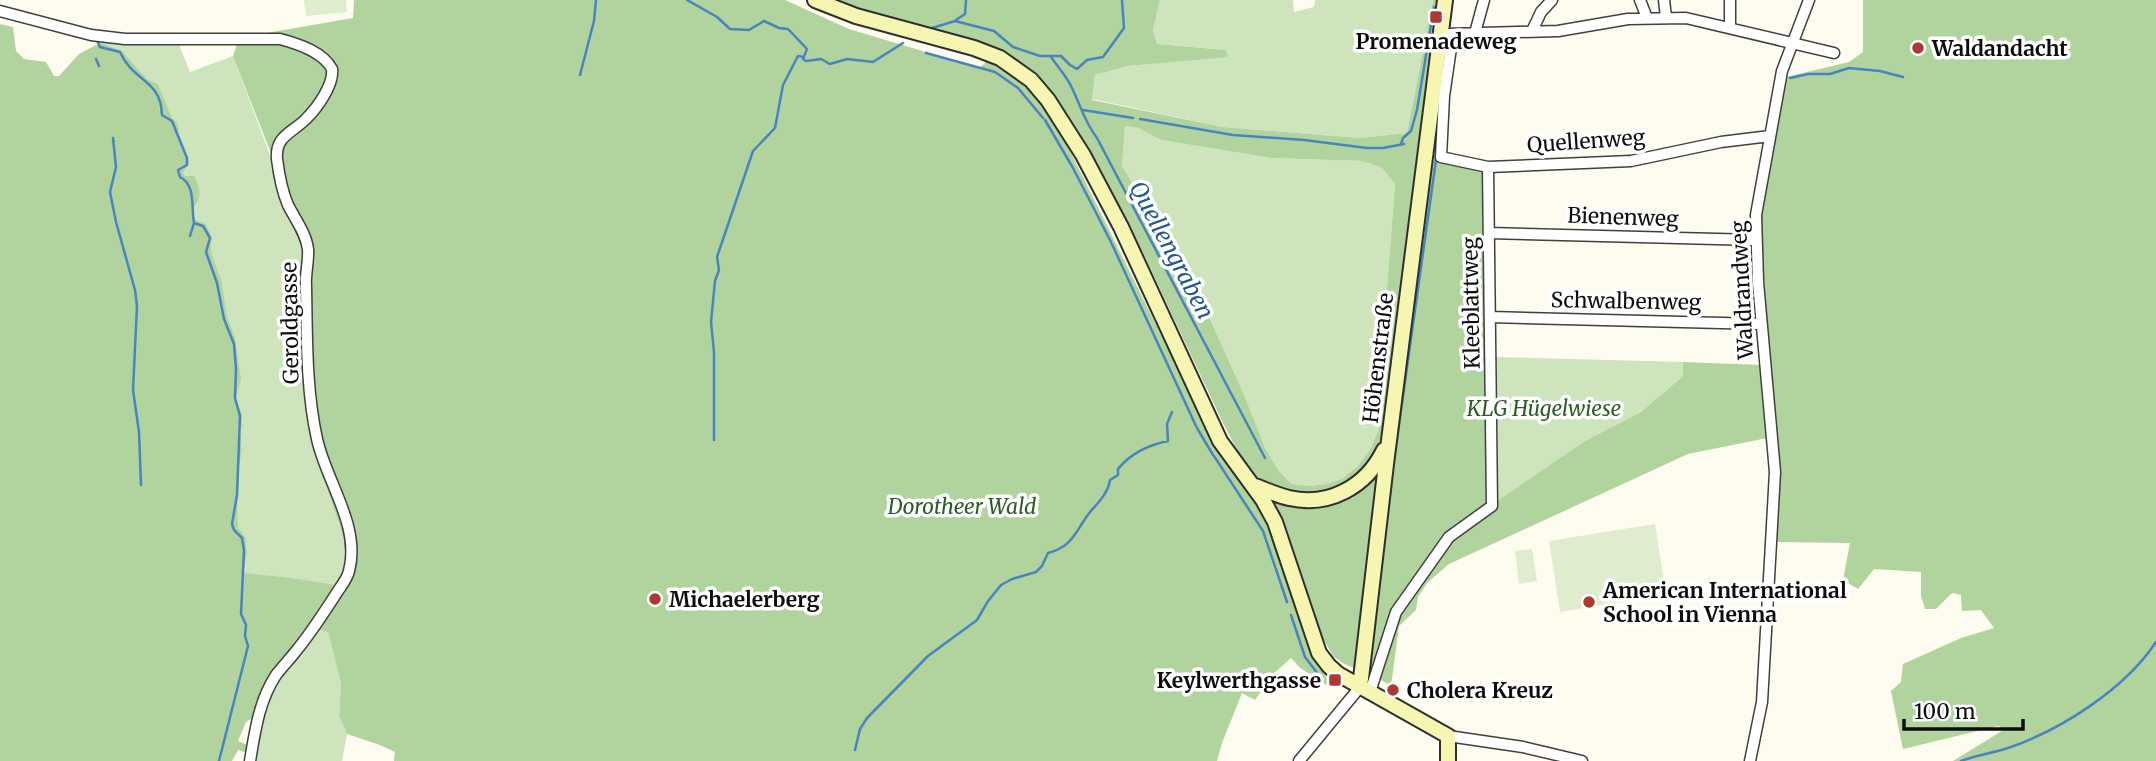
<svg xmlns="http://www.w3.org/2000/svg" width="2156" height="761" viewBox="0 0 2156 761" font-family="Merriweather,serif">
<rect width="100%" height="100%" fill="#fdfcef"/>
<!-- green -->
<path fill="#cde4bc" d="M1160 0H1293L1294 12 1314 7 1315 0H1433L1407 133 1360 138 1223 127 1092 99 1095 75 1128 66 1227 56 1226 50 1157 44 1153 30Z
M96 40 125 45H179L190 72 233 56 300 236 303 249 301 281 333 500 346 544 345 563 339 585 292 578 244 574 247 553 246 538 238 527 237 479 242 451 240 433 242 422V414L236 398 240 373 235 337 227 317 222 282 211 252 212 238 196 220 183 173 177 137 179 130 177 122 172 118 158 84 147 79 122 51 97 45Z
M1125 126 1138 128 1161 140 1271 158 1362 161 1382 168 1395 184 1381 366V387L1376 406 1381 423 1371 448 1358 466 1343 478 1328 484 1309 486 1292 484 1279 471 1265 448 1245 397 1166 221 1138 192 1122 166Z
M1494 357 1683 362V376L1641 412 1585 441 1500 500 1495 499Z
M316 629 328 631 341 684 339 716 347 734 342 761H253L261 714 272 688Z"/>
<!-- forest -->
<path fill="#b1d39d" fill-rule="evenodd" d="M354 0H785L849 29 979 68 990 59C1029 79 1048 114 1070 151L1218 450 1253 500 1276 543 1328 682 1326 685 1299 667 1291 658 1273 674 1255 700 1242 693 1222 743 1217 761H394L395 752 380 745 347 734 339 716 341 684 328 632 310 627 254 717 246 722 238 741 250 746 247 753 238 750 232 761H0V24L13 27 16 51 24 59 46 62 54 76H59L79 54 100 43 122 51 147 79 158 84 172 118 177 122 179 130 177 137 189 163 183 173 185 176H194C200 189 203 197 192 209L196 220 206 224 212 238 211 252 222 282 227 317 235 337 241 379 236 398 242 414V427L240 428 242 451 237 479 238 527 246 538 247 553 244 573 292 578 338 585 345 563 346 544 314 449 306 384 301 281 303 248 272 156 233 56 239 38 353 18Z
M835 0H1160L1153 30 1157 44 1226 50 1228 57 1128 66 1095 75 1092 100 1223 127 1360 138 1407 133 1433 0H1438L1420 148 1445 156 1491 164 1495 499 1499 500 1585 441 1641 412 1683 376V362L1762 365 1769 361 1759 224 1786 77 1849 62 1863 52V0H2156V761H1953L2005 729 1998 726 1903 749 1891 691 1901 682 1903 664 1961 638 1994 628 1981 610 1962 611 1961 595 1952 593 1936 609H1925L1921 596V572L1874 569 1858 589 1843 580 1850 543 1777 542V436L1688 454 1449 564 1427 583 1418 597 1416 610 1399 626 1391 686 1369 673 1344 664 1333 656 1319 631 1289 538 1278 514 1239 454 1222 421 1144 255 1100 169 1077 130 1041 80 1010 56 988 46 864 11ZM1125 126 1138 128 1161 140 1271 158 1362 161 1382 168 1395 184 1381 366V387L1376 406 1381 423 1371 448 1358 466 1343 478 1328 484 1309 486 1292 484 1279 471 1265 448 1245 397 1166 221 1138 192 1122 166Z"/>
<!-- pitch -->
<path fill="#dfeccd" d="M304 0H346L347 12 306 16Z
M1655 524 1666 594 1560 612 1549 541Z
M1532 549 1537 581 1519 584 1515 551Z"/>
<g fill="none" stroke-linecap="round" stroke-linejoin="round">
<!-- stream -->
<path stroke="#4885be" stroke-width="2.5" d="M687 0 717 17 730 29 749 30 764 21 779 28 788 29 807 49 803 59 806 61 821 59 830 64 847 59 873 62 903 43
M956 20 965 14 966 0
M932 28 955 21 994 31 1013 47 1040 56H1061L1070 65 1077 69 1087 60 1103 57 1124 28 1122 0
M97 40 100 47 120 52C133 82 161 79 162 115L172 121 187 158V165L178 170 180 177C196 185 191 207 194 223L203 226 210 238 206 252 217 283 224 319 234 344 236 369 235 398 240 416 237 495 232 524 234 530 242 538 244 550 241 614 246 625 245 636 248 646 219 761
M926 53 995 72 1018 88 1043 118
M1051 57C1058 67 1066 76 1071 86 1080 104 1085 123 1097 138L1265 458
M96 59 99 66
M580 75 594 21 596 0
M1790 78 1808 74H1830L1849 68 1880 71 1903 77
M1083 110 1133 118
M1140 119 1233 135 1304 140 1367 148H1383L1404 144
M1045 120 1073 168 1110 240 1196 426
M113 138 116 167 110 192 116 222 135 290 137 306 133 390 139 432 141 485
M1401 144 1403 138 1411 131 1417 110 1434 7
M190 236 194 223
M1197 428 1213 455
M714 440V352L711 322 715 281 719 270 717 257 753 151 775 128 783 85 798 56 804 57
M1214 456 1263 531 1287 602
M1389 496 1436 160
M1291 615 1305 657 1318 674
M855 750 860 729 867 718 928 656 977 620 988 601 1001 585 1012 579 1036 572 1042 566 1048 553C1073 547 1076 530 1090 512 1099 502 1108 493 1110 480L1118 475V469C1131 453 1148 445 1168 441L1167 424 1172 412
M1961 761C1976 755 1993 753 2008 748 2061 730 2125 689 2156 642"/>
<!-- street casing -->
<g stroke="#404040" stroke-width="13">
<path id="street" d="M1640 0 1647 18
M1664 0 1666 17
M1730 0V28
M0 11 91 35 125 39H280C299 44 323 52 332 69 334 85 317 108 306 119 292 133 275 136 277 159 279 175 282 191 288 205 295 219 306 233 308 249 309 261 305 274 306 286 307 336 306 390 317 439 326 481 361 526 349 571 347 580 340 587 336 594 323 614 311 633 296 651 290 659 282 667 276 675 259 701 255 731 250 761
M1532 31 1541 12 1552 0
M1475 33 1484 0
M1447 34 1558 31 1628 19 1686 18 1834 53
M1453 34 1444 96 1441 157 1488 167 1631 161 1721 142 1770 136
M1489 233 1755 240
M1490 317 1761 324
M1370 692 1396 612 1449 537 1492 506 1488 167
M1448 736 1523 747 1582 761
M1299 761 1360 687
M1750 761 1762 702 1775 472 1758 282 1756 215 1782 71 1809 0"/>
</g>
<!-- secondary casing -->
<g stroke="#2f2f2f" stroke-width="18">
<path id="secondary" d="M815 0 856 16 974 48 1000 58 1031 80 1048 100 1083 155 1121 227 1220 441 1263 500 1275 522 1319 653 1329 666 1338 674 1448 736V761
M1252 485C1264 489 1276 495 1289 498 1329 507 1366 487 1384 450
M1360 687 1386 464 1445 0"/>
</g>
<!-- street -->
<use href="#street" stroke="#fff" stroke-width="10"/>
<!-- secondary -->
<use href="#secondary" stroke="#f6f5b1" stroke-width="14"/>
</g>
<!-- markers -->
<g fill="#ae3934" stroke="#fff" stroke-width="2.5">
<rect x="1429" y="10" width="14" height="14" rx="3.5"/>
<circle cx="1918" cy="48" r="7"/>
<circle cx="655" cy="599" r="7"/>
<circle cx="1589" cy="602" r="7"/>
<rect x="1328" y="673" width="14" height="14" rx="3.5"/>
<circle cx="1393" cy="690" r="7"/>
</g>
<g text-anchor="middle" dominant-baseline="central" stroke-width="7" stroke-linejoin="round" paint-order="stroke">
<!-- poi labels -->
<g font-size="21" font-weight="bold" fill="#0d0d0d" stroke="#fff" text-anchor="start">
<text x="1436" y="41" text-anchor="middle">Promenadeweg</text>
<text x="1932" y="48">Waldandacht</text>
<text x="1603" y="590">American International<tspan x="1603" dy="24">School in Vienna</tspan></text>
<text x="669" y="599">Michaelerberg</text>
<text x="1321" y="680" text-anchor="end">Keylwerthgasse</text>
<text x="1407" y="690">Cholera Kreuz</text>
</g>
<!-- street labels -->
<g font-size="21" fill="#0d0d0d" stroke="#fff">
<text transform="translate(1586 141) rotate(-4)">Quellenweg</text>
<text transform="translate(1623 217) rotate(2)">Bienenweg</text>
<text transform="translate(1742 290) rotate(-93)">Waldrandweg</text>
<text transform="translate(1626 301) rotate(1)">Schwalbenweg</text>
<text transform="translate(1471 303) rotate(-91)">Kleeblattweg</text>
<text transform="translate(290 323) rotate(-91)">Geroldgasse</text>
<text transform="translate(1378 358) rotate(-83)">Höhenstraße</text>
</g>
<!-- park labels -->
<g font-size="21" font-style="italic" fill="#2b5e25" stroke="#fff">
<text x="1544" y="408">KLG Hügelwiese</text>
<text x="962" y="506">Dorotheer Wald</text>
</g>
<!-- water labels -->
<g font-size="23" font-style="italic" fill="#245891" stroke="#fff">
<text transform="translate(1172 250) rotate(62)">Quellengraben</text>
</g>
</g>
<!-- scale -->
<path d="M1904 719v10h119v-10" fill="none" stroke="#0d0d0d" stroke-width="3.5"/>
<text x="1914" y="719" font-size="21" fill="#0d0d0d" stroke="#ffffff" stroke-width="5" paint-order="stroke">100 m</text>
</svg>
